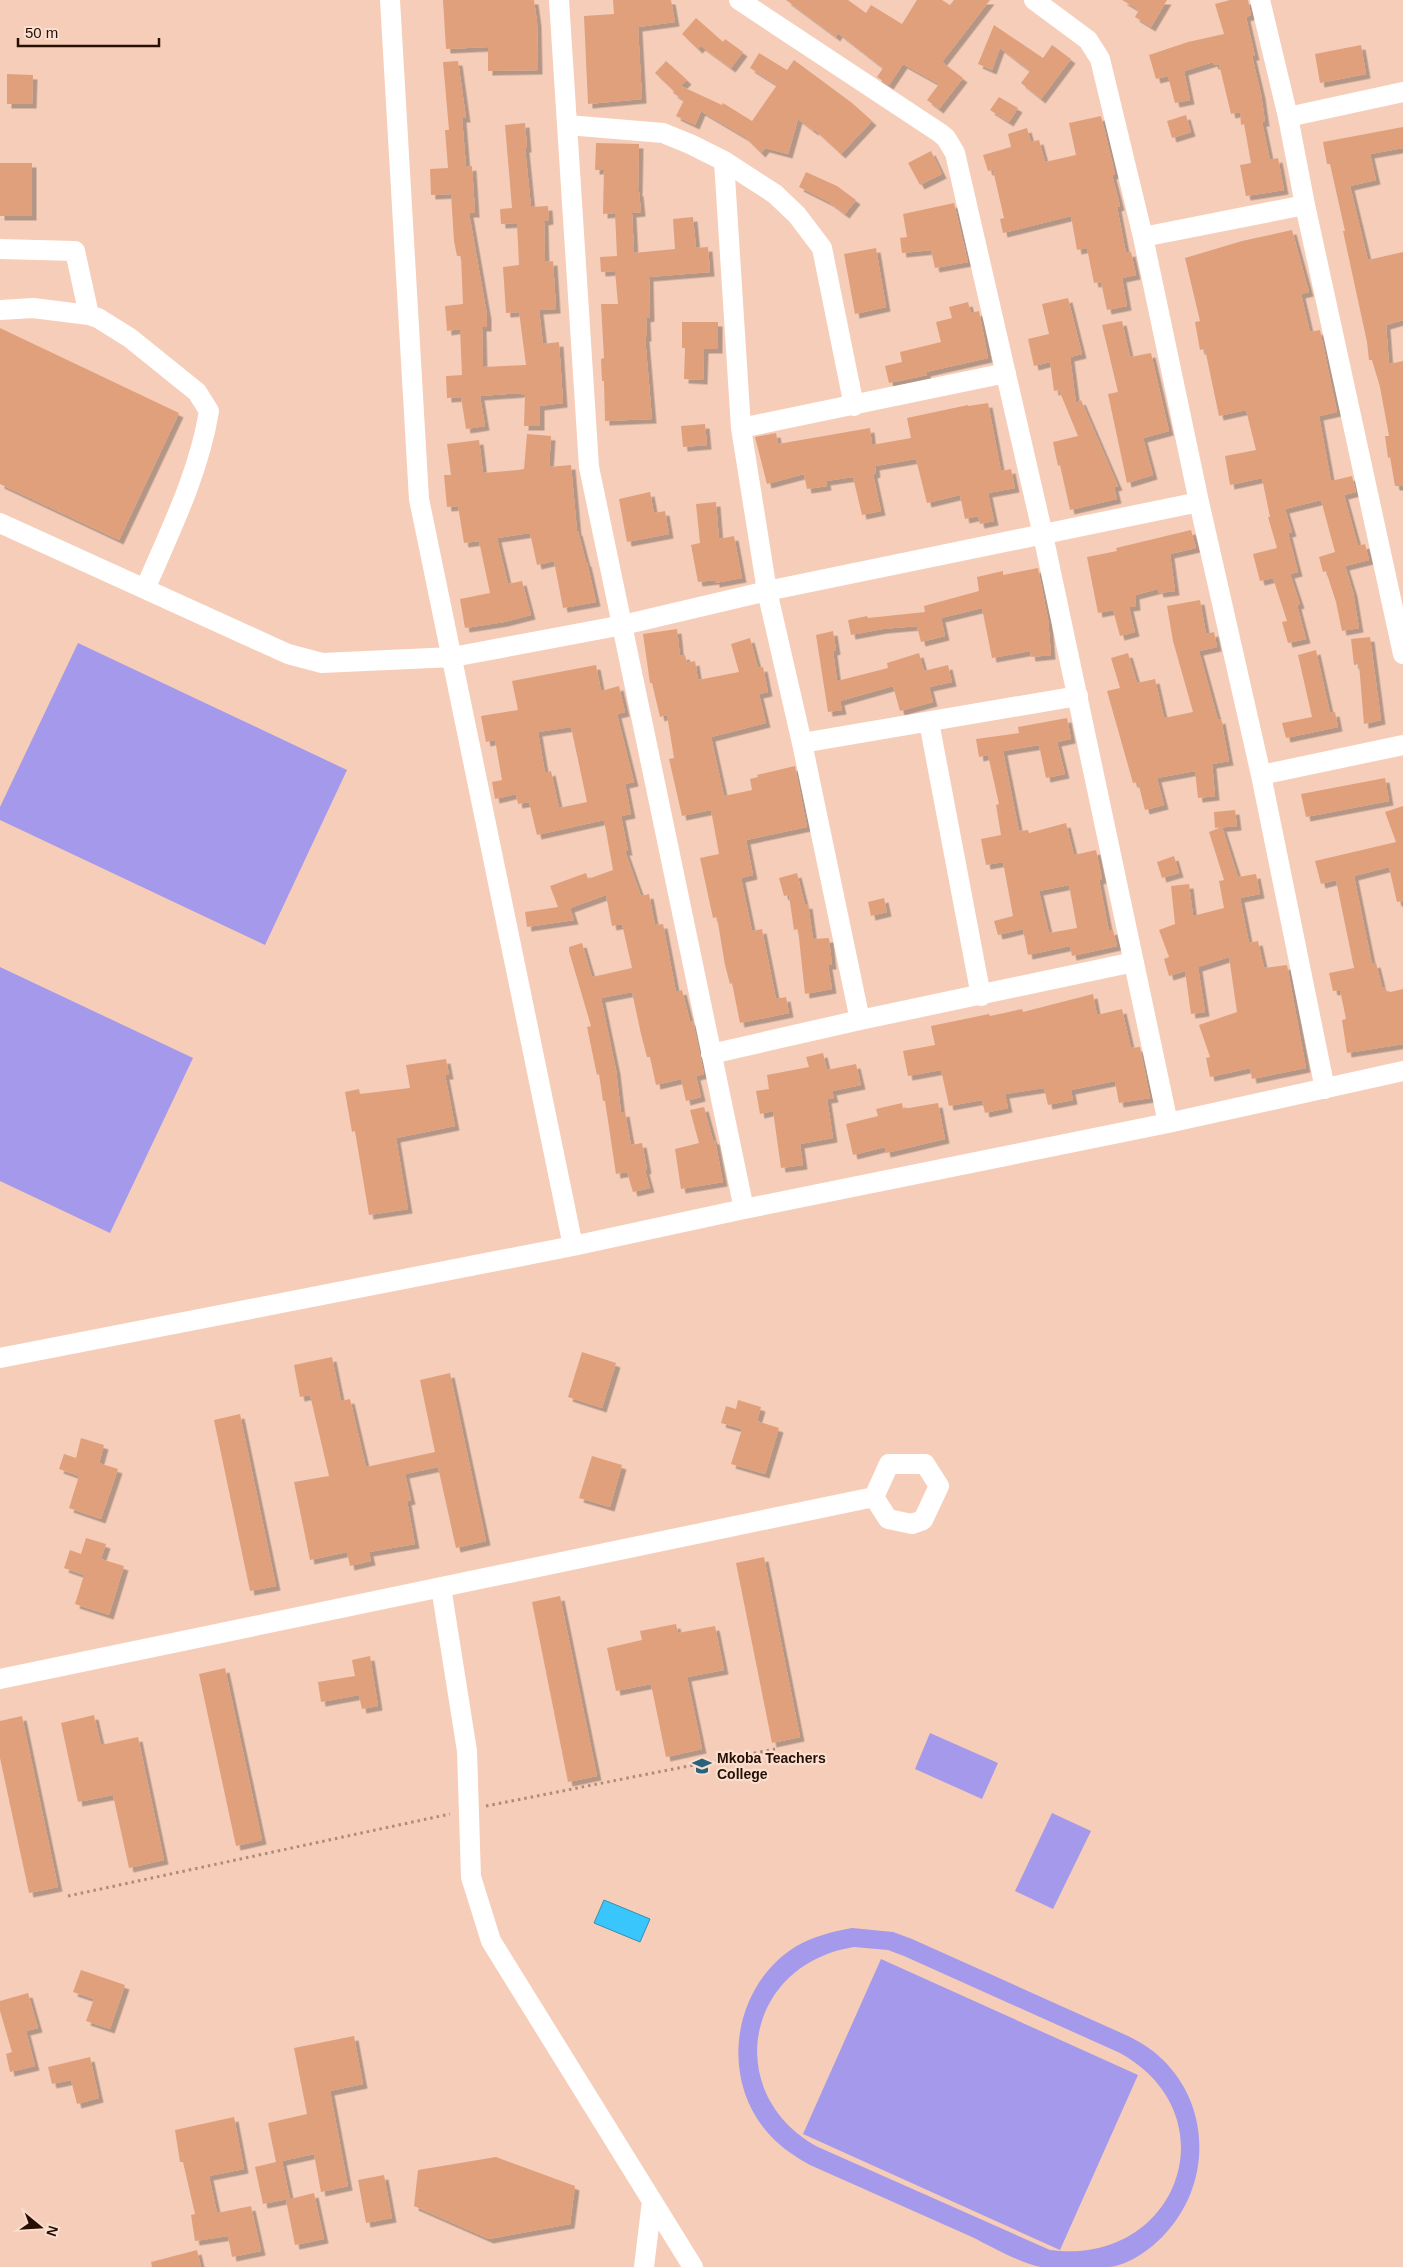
<svg xmlns="http://www.w3.org/2000/svg" width="1403" height="2267" viewBox="0 0 1403 2267" font-family="Helvetica,sans-serif">
<defs>
<filter id="shadow"><feDropShadow dx="4.5" dy="4.5" stdDeviation="0" flood-color="#0004"/></filter>
</defs>
<rect width="100%" height="100%" fill="#f6cdb8"/>
<!-- green -->
<path fill="#a599eb" fill-rule="evenodd" d="M78 643 347 770 265 945 0 820V807Z
M0 967 193 1058 110 1233 0 1181Z
M930 1733 998 1763 982 1799 915 1769Z
M1052 1813 1091 1831 1053 1909 1015 1891Z
M852 1928 893 1932 912 1939 1128 2036C1140 2042 1152 2049 1162 2059 1212 2107 1211 2186 1164 2235 1151 2249 1129 2265 1109 2267 1094 2267 1056 2267 1041 2267 1020 2263 992 2247 972 2237 918 2213 864 2189 810 2165 792 2155 776 2144 763 2127 720 2071 735 1985 795 1947 813 1936 832 1932 852 1928ZM854 1947 888 1950 904 1956 1120 2053C1233 2116 1177 2267 1050 2250L818 2147C721 2094 745 1964 854 1947Z
M881 1959 1138 2075 1060 2250 803 2134Z"/>
<!-- water -->
<path fill="#38c6fd" stroke="#338fb2" d="M604 1900 650 1919 640 1942 594 1923Z"/>
<!-- building -->
<path fill="#e0a07c" fill-rule="evenodd" filter="url(#shadow)" d="M443 0H534L537 22 538 70 488 71V47L446 49Z
M613 0H671L675 22 638 27 642 99 588 104 584 16 614 14Z
M786 0H848L866 13 871 5 902 24 917 0H942L950 5 954 0H990L942 62 963 78 939 109 927 100 939 84 903 64 889 85 877 77 883 68 838 33 836 37Z
M1122 0H1167L1151 27 1135 17 1139 10Z
M1230 0H1248L1251 15 1246 17 1255 56H1252L1261 94 1265 122H1262L1270 160 1278 158 1284 190 1246 196 1240 165 1251 163 1244 124 1241 125 1240 112 1231 114 1219 64 1214 65 1213 62 1184 71 1190 100 1175 103 1168 76 1156 79 1149 55 1188 42 1224 34 1215 4Z
M696 18 723 42 725 39 743 52 731 68 701 46 698 49 682 34Z
M994 25 1043 58 1052 45 1071 59 1041 99 1021 83 1030 71 1000 48 992 70 978 64Z
M1361 45 1366 74 1320 83 1315 54Z
M759 53 787 70 794 60 852 103 872 121 841 154 815 130 814 131 798 119 788 154 765 148 761 153 745 137 701 111 695 125 676 116 684 100 673 93 674 91 655 73 666 61 687 80 681 86 722 105 723 103 752 121 777 85 750 68Z
M458 61 466 118H462L466 167 472 166 475 213H469L487 315V327H482L483 367 526 365 519 312 506 313 503 267 519 265 517 223 501 224 500 209 512 208 505 125 525 123 527 148H525L531 207 548 206 549 220 544 221 545 262 553 261 556 309 539 310 543 344 559 342 563 403 540 406V426H524L525 395H521V393L480 396 485 426 466 429 461 397 447 398 446 376 462 375 460 329 447 331 445 306 463 304 461 256H457L454 241 451 194 431 195 430 169 448 168 445 130H449L443 62Z
M7 74 33 75 32 104H7Z
M999 97 1018 108 1009 122 990 110Z
M1186 115 1191 132 1172 138 1167 121Z
M1101 116 1115 174 1112 175 1120 206 1117 207 1126 253 1131 252 1136 275 1122 278 1127 306 1107 310 1101 282 1094 283 1087 248 1077 250 1071 216 1003 233 1000 219 1004 218 993 170 988 171 983 155 1011 147 1008 134 1027 128 1031 142 1039 140 1045 162 1076 155 1069 123Z
M1403 127V148L1370 154 1376 180 1350 186 1368 260 1403 252V320L1386 325 1389 364 1403 361V486H1395L1390 457 1388 458 1385 436H1389L1380 387 1372 360H1369L1367 342 1343 231H1345L1330 164H1327L1323 142Z
M596 143 639 144 638 192H639L641 212 632 213 634 253 675 249 673 219 693 217 696 248 708 247 710 272 649 277 650 317 646 318 647 337H645L652 419 605 421 604 381H602L601 359 604 358 601 304H618L615 271 601 272 600 257 617 256 615 213 603 214 604 170H595Z
M931 151 942 174 920 185 908 163Z
M0 163H32V216H0Z
M806 172 837 186 856 200 845 214 829 202 799 187Z
M954 203 968 262 935 268 931 250 902 253 900 238 907 237 903 214Z
M1292 230 1309 292 1301 294 1310 332 1320 330 1337 412 1319 416 1331 481 1352 476 1356 492 1344 495 1358 546 1365 544 1369 560 1345 566 1353 592 1359 628 1342 631 1336 602 1326 571 1323 572 1319 557 1335 552 1321 500 1285 509 1292 532 1288 533 1298 572 1290 574 1300 604 1297 605 1306 639 1288 643 1282 622 1287 621 1273 578 1260 581 1253 554 1277 548 1268 517H1270L1262 478 1230 485 1225 456 1256 450 1246 410 1219 416 1205 349 1200 350 1195 322 1200 321 1185 258 1242 241Z
M876 248 886 307 855 314 844 254Z
M1068 298 1082 354 1070 357 1076 403 1081 400 1118 486 1114 487 1117 499 1070 510 1060 465 1058 466 1053 442 1078 436 1059 390 1054 391 1050 362 1034 366 1028 339 1049 334 1042 304Z
M968 302 971 313 979 311 988 358 926 372 927 375 889 383 885 366 902 362 900 352 941 342 936 322 952 318 949 307Z
M1122 321 1130 357 1151 353 1169 431 1143 438 1153 475 1127 483 1108 394 1118 392 1102 325Z
M682 322H718V349H704L703 380 684 379 685 348H682Z
M0 328 179 413 119 540 0 484Z
M988 403 1001 471 1011 469 1015 488 988 493 994 521 980 524 978 516 965 519 960 495 927 503 916 459 875 466 876 473 873 474 881 511 862 515 853 477 826 481 827 486 807 489 804 474 767 484 755 437 776 433 778 444 870 428 872 445 911 438 907 418 968 405V406Z
M705 424 707 445 683 447 681 426Z
M527 434 551 436 549 467 571 465 577 531H578L586 562H587L596 602 563 608 554 561 537 565 530 533 497 538 508 584 522 581 531 615 504 622 465 628 460 599 490 593 479 541 464 543 458 506 447 507 444 475H451L447 444 479 440 483 473 518 470 524 469Z
M650 492 654 513 665 511 669 534 627 542 619 499Z
M716 502 719 539 734 536 742 578 715 583V580L698 582 691 545 700 543 696 504Z
M1191 530 1196 548 1170 554 1175 591 1159 593 1158 589 1135 595 1136 606 1129 607 1135 632 1120 636 1113 610 1098 613 1087 557 1117 551 1116 548Z
M1038 568 1048 619 1051 655 1031 657 1030 651 992 658 982 608 941 618 945 636 921 642 917 626 883 629 851 635 848 620 867 616 868 618 925 612 924 606 979 591 977 577 1003 571V575Z
M1200 600 1206 634 1214 632 1217 647 1199 651 1218 720 1221 719 1229 761 1212 764 1215 796 1198 798 1195 771 1157 778 1164 805 1145 810 1138 782 1133 783 1107 691 1120 688 1111 658 1128 653 1137 683 1155 679 1164 718 1193 712 1173 641 1167 606Z
M677 629 680 656 685 655 687 663 695 661 698 680 739 672 731 644 750 638 758 668 763 667 768 692 759 694 766 723 711 737 724 796 752 790 750 779 758 777 757 775 795 766 807 827 746 840 753 875 741 878 752 931 762 929 776 999 786 997 789 1013 740 1023 732 983 730 984 725 965 717 917 713 918 700 858 719 854 711 810 682 816 669 759 674 758 667 715 660 717 652 683H650L643 634Z
M833 631 836 650 833 651 837 681 888 668 887 663 919 653 924 671 948 665 952 682 929 687 933 702 900 711 893 686 840 701 842 710 828 712 816 635Z
M1370 637 1381 720 1364 724 1359 664 1354 665 1351 639Z
M1316 650 1330 713 1335 712 1338 727 1286 738 1282 723 1312 717 1298 655Z
M596 665 601 691 619 686 625 712 617 714 634 782 625 784 631 814 621 816 628 851H625L641 896 649 894 655 925 663 924 676 992 682 990 690 1021H693L704 1074 696 1076 701 1097 686 1101 681 1079 656 1085 650 1057H647L641 1034 632 992 601 998 616 1070 621 1113 625 1112 631 1145 642 1143 647 1169 645 1170 650 1188 633 1192 627 1172 616 1174 605 1101H603L599 1074 597 1075 587 1027 591 1026 569 951V947L582 943 592 977 632 968 622 924 612 926 606 895 570 908 574 920 527 927 525 912 558 907 550 886 586 873 588 879 613 870 604 820 537 835 529 802 518 804 516 794 495 799 492 782 502 780 495 740 486 742 481 716 518 710 512 681ZM571 727 587 802 559 808 551 771 545 773 538 732Z
M1067 718 1071 739 1057 742 1065 774 1046 778 1039 745 1003 751 1019 831 1028 830 1029 833 1066 823 1074 855 1096 850 1102 879 1099 880 1109 931 1113 930 1117 946 1072 956 1070 946 1028 955 1023 929 998 935 994 921 1013 916 1003 862 986 865 981 839 1001 835 996 805 999 804 988 755 979 757 976 739 1019 733 1018 727ZM1069 885 1077 928 1049 933 1039 891Z
M1385 778 1389 801 1306 817 1301 794Z
M1403 806V901L1397 902 1389 867 1354 876 1372 964 1376 963 1382 987H1385L1386 993 1403 989V1044L1347 1053 1342 1020 1346 1019 1340 990 1333 991 1329 973 1354 968 1336 880 1321 884 1315 861 1396 842 1385 812Z
M1235 810 1237 826 1215 828 1214 812Z
M1222 827 1238 877 1256 874 1260 894 1240 898 1249 943 1258 941 1264 968 1287 965 1306 1068 1252 1079 1250 1068 1210 1077 1206 1058 1210 1057 1199 1025 1237 1012 1229 957 1198 967 1205 1012 1191 1014 1185 971 1169 976 1164 959 1169 957 1159 930 1175 924 1171 886 1189 884 1193 916 1224 908 1219 881 1224 880 1209 832Z
M1174 856 1179 873 1162 878 1157 862Z
M797 873 805 905 808 904 813 939 829 938 832 965H828L832 989 805 994 798 929 794 930 789 895 784 896 779 878Z
M884 898 887 912 871 916 868 902Z
M1093 994 1097 1015 1122 1009 1131 1048 1140 1047 1150 1098 1119 1103 1115 1081 1071 1090 1073 1100 1048 1105 1044 1088 1005 1094 1008 1108 985 1113 982 1100 949 1106 941 1070 908 1076 903 1051 935 1045 931 1026 989 1014 990 1016 1022 1009 1023 1012Z
M823 1053 827 1070 856 1064 861 1085 832 1091 834 1098 827 1099 833 1138 800 1144 803 1165 781 1168 773 1111 760 1114 756 1091 769 1089 767 1075 809 1067 806 1057Z
M446 1059 449 1075H445L455 1126 396 1138 408 1209 369 1215 355 1131 352 1132 345 1092 359 1089 360 1094 410 1088 406 1065Z
M902 1103 903 1109 938 1103 945 1139 886 1153 885 1147 853 1155 846 1124 878 1116 876 1109Z
M704 1107 713 1140H715L723 1182 681 1189 675 1149 699 1143 690 1110Z
M582 1352 616 1363 602 1408 568 1397Z
M332 1357 341 1401 350 1399 366 1467 435 1452 420 1380 450 1373 486 1541 456 1548 438 1467 405 1474 411 1500 407 1501 415 1544 369 1552 371 1561 350 1566 347 1552 310 1560 294 1482 329 1476 310 1395 300 1397 294 1365Z
M738 1400 761 1407 757 1421 779 1428 765 1474 731 1464 742 1429 721 1423 726 1406 736 1409Z
M240 1414 276 1586 250 1591 214 1420Z
M81 1438 104 1445 99 1463 118 1469 101 1519 69 1508 79 1476 59 1469 64 1454 76 1458Z
M592 1456 622 1465 610 1507 579 1498Z
M86 1538 106 1544 101 1559 124 1566 109 1615 75 1604 84 1575 64 1568 70 1550 81 1554Z
M764 1557 800 1737 772 1743 736 1563Z
M560 1596 597 1776 568 1782 532 1602Z
M676 1624 678 1633 715 1626 724 1670 687 1677 702 1749 666 1757 651 1684 616 1691 607 1648 642 1640 640 1631Z
M370 1656 378 1706 362 1709 359 1695 321 1702 318 1682 355 1676 352 1660Z
M225 1668 262 1840 236 1846 199 1674Z
M94 1715 101 1745 138 1737 164 1860 129 1868 113 1795 78 1802 61 1723Z
M22 1716 58 1887 29 1893 0 1758V1721Z
M81 1970 125 1985 110 2029 86 2021 94 1999 73 1992Z
M28 1993 38 2028 26 2031 35 2066 10 2072 6 2054 12 2052 0 2011V2001Z
M354 2036 363 2084 330 2091 348 2186 321 2192 314 2154 282 2161 290 2199 314 2193 324 2239 295 2245 286 2200 288 2199 263 2204 255 2167 276 2162 268 2123 307 2114 294 2048Z
M90 2057 99 2098 77 2104 71 2080 52 2084 48 2067Z
M234 2117 244 2169 209 2176 217 2213 251 2206 261 2251 232 2257 228 2236 195 2241 191 2215 195 2214 183 2162H180L175 2130Z
M496 2157 575 2186 570 2224 489 2239 414 2206 418 2170Z
M384 2175 392 2218 366 2223 358 2180Z
M197 2250 201 2267H152L151 2262Z"/>
<g fill="none" stroke-linecap="round" stroke-linejoin="round">
<!-- path -->
<path stroke="#ae8b79" stroke-width="3" stroke-dasharray="2.5 4" stroke-linecap="butt" d="M486 1806 775 1749
M68 1896 450 1814"/>
<!-- minor -->
<path stroke="#fff" stroke-width="20" d="M390 0 419 499 573 1246
M559 0 589 467 744 1209
M739 0 940 133 946 138 955 153 1043 535 1168 1123
M1034 0 1088 40 1100 59 1143 237 1199 502 1261 775 1325 1089
M1260 0 1288 117 1305 205 1403 654
M1288 117 1403 92
M568 125 663 133 690 144 724 161 775 194 797 215 822 248 854 406
M724 161 741 428 767 591 802 743 860 1020
M1143 237 1305 205
M0 249 75 251 89 315 98 318 130 338 197 392 209 411C199 473 170 531 145 589
M0 310 33 308 89 315
M741 428 1006 373
M0 523 288 654 322 663 453 657 623 625 767 591 1199 502
M929 722 981 996
M802 743 1078 696
M1261 775 1403 745
M711 1054 860 1020 1134 962
M0 1358 573 1246 744 1209 1168 1123 1403 1071
M889 1464H925L939 1486 923 1520 912 1524 888 1519 874 1497Z
M441 1587 467 1751 471 1877 491 1941 693 2267
M0 1679 874 1497
M644 2267 652 2201"/>
</g>
<!-- icons -->
<defs>
<g id="university-bare" transform="scale(1.5)"><path d="M0-5L7-2L0 1L-7-2ZM-4 1L0 2.5L4 1V4Q0 6-4 4Z" fill="#29627b" stroke="#fadecf" stroke-width="2.5" paint-order="stroke"/></g>
</defs>
<g fill-rule="evenodd">
<use href="#university-bare" x="702" y="1766"/>
</g>
<g text-anchor="middle" dominant-baseline="central" stroke-width="4.5" stroke-linejoin="round" paint-order="stroke">
<!-- poi labels -->
<g font-size="14" font-weight="bold" fill="#271003" stroke="#fadecf" text-anchor="start">
<text x="717" y="1758">Mkoba Teachers<tspan x="717" dy="16">College</tspan></text>
</g>
</g>
<!-- north arrow -->
<g transform="translate(40 2227) rotate(108)" stroke="#fadecf" stroke-width="4" paint-order="stroke">
<path d="M0-4L9 19L0 12L-9 19Z" fill="#271003"/>
<text y="-8" font-size="14" font-weight="bold" text-anchor="middle" fill="#271003">N</text>
</g>
<!-- scale -->
<path d="M18 38v8h141v-8" fill="none" stroke="#271003" stroke-width="2.5"/>
<text x="25" y="38" font-size="15" fill="#271003" stroke="#fadecf" stroke-width="4" paint-order="stroke">50 m</text>
</svg>
